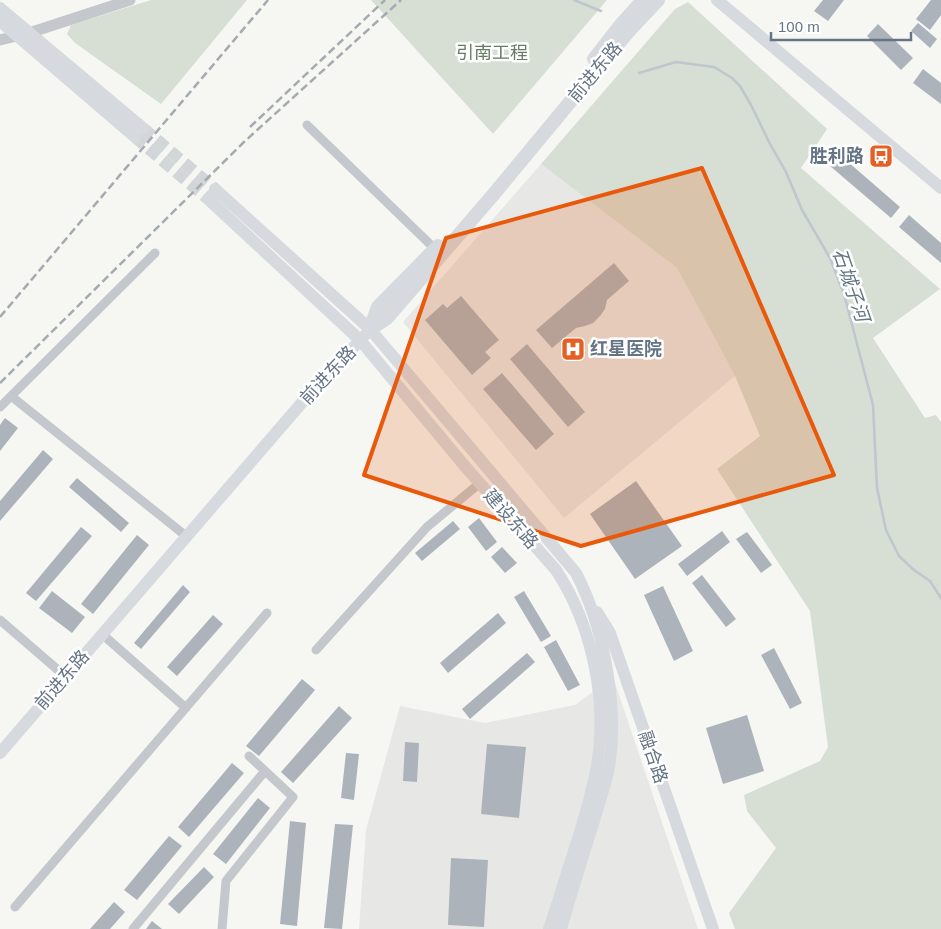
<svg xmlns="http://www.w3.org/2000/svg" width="941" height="929" viewBox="0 0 941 929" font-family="Arial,'Noto Sans SC',sans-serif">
<rect width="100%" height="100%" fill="#f6f7f3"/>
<!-- built -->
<path fill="#e7e8e6" d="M541 164 677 268 735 376 564 518 403 322Z
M613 677 698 929H359L366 830 400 706 485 723 575 705Z"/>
<!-- green -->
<path fill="#d7ded4" d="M151 0H247L161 104 75 43 67 34 71 25Z
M371 0H607L493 134Z
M688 2 827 129 801 168 940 289 873 338 925 418 936 415 941 422V929H735L729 913 776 848 747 811 744 795 820 761 828 747 810 611 717 469 760 436 735 376 677 268 541 164 675 9Z"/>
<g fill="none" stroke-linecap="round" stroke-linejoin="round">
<!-- stream -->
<path stroke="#bdc7cd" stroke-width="2.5" d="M574 0 601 11
M639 73 676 62 714 67 732 78 740 86 751 105 770 144 786 172 802 210 830 258 844 294 873 405 877 488 886 530 899 556 914 570 930 581 941 598"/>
</g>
<!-- building -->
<path fill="#acb3ba" d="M823 0H844L828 21 814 11Z
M931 0H941V15L930 30 916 19Z
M918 23 937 39 930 48 911 31Z
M878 24 913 58 901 70 867 36Z
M923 69 941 83V104L913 83Z
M840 155 900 207 891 218 830 166Z
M909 215 941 243V263L899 227Z
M614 263 629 281 607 300 605 309 600 316 593 323 585 326 576 328 552 348 536 330Z
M461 296 499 340 485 352 491 358 472 375 425 320 443 304 447 308Z
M527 344 585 412 568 427 510 359Z
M502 373 554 434 536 450 483 389Z
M5 418 18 428 0 451V425Z
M43 450 53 459 0 521V501Z
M77 478 129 523 121 532 69 487Z
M636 481 682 546 635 579 590 514Z
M479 518 497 542 486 551 468 527Z
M453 521 460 529 422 561 415 553Z
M81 527 92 536 36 601 26 593Z
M722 531 730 542 687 576 678 564Z
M747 532 772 565 761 573 736 539Z
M137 535 149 545 93 614 81 604Z
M502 547 517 563 505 573 491 557Z
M702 575 736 619 726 627 692 583Z
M183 585 190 592 141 649 134 643Z
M663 586 693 651 674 661 644 595Z
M52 591 85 617 72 633 39 608Z
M524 591 551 636 541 642 514 597Z
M498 613 506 623 448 673 440 663Z
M213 615 223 624 177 676 167 667Z
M556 640 580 685 568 691 544 647Z
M774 648 802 703 790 709 761 655Z
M527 653 535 662 470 719 462 709Z
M302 679 315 690 259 756 246 746Z
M339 706 352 718 293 783 281 772Z
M747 715 764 771 723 784 706 728Z
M405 742 419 743 417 782 403 781Z
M487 744 526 747 519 818 481 814Z
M346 753 359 754 354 800 341 798Z
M232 763 244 773 189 837 178 827Z
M258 798 270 808 226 864 213 854Z
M290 821 306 823 297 926 280 924Z
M335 824 353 825 342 929 324 928Z
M169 836 182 846 137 900 124 890Z
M451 858 488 860 484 927 448 925Z
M204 867 214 877 179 914 168 904Z
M114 902 125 912 110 929H90Z
M152 921 162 929H146Z"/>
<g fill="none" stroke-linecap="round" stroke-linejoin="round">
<!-- secondary-tunnel -->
<path stroke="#d2d6d8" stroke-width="12" stroke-dasharray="12 6" stroke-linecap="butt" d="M143 128 215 189
M135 137 208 199"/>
<!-- minor -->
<path stroke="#c4c7cb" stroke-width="9" d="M307 125 435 249
M11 396 186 536
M0 407 155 253
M0 620 65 676
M102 634 186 708
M316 650 427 527 480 483
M15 907 267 613
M133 929 265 771
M222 929 226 881 293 797 249 756"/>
<!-- tertiary -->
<path stroke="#c4c7cb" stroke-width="11" d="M0 40 29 33 130 0"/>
<!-- secondary -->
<path stroke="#d6dadf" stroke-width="12" d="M717 0 941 188
M0 8 143 128
M0 21 135 137
M215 189 370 329 576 573C603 625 618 703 610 761 607 782 599 803 593 824 582 859 571 894 561 929
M208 199 360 340 463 464 556 570C592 625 608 700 597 765 593 790 585 814 578 839 568 869 559 899 549 929
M597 612 610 633 713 929
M0 753 312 391 365 335"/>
<!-- primary -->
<path stroke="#d6dadf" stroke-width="14" d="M594 59 619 27 643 0
M370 329 387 318 493 195 628 32 658 0
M370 329 378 307 438 246"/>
<!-- rail -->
<path stroke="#a4aab0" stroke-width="2.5" stroke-dasharray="8 4" stroke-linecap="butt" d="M250 127 385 0
M0 317 268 0
M0 383 245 141 401 0"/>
</g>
<!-- marked area -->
<path fill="#e8590c" fill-opacity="0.2" stroke="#e8590c" stroke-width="4" stroke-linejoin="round" d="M702 168 834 475 581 546 364 475 446 238Z"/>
<!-- icons -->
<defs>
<g id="bus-square" transform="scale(1.25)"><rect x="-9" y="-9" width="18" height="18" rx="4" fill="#e56024" stroke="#fff"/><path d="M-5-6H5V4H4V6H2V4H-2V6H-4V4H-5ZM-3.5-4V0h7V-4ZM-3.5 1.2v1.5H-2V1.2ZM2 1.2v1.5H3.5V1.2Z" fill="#fff"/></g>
<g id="hospital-square" transform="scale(1.25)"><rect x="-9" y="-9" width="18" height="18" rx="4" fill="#e56024" stroke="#fff"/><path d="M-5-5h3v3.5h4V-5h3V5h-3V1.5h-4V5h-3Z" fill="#fff"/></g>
</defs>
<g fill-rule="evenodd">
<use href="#bus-square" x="881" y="156"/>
<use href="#hospital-square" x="573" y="349"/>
</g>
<g text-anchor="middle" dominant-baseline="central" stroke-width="5" stroke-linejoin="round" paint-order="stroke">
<!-- park labels -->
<g font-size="18" fill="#677c64" stroke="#fff">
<text x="492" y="53">引南工程</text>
</g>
<!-- street labels -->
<g font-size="18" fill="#657485" stroke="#fff">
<text transform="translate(595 72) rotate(-50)">前进东路</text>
<text transform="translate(328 375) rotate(-47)">前进东路</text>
<text transform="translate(511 519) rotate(49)">建设东路</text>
<text transform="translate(62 680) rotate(-49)">前进东路</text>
<text transform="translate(653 757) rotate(71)">融合路</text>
</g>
<!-- poi labels -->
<g font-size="18" font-weight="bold" fill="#657485" stroke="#fff" text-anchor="end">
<text x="864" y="156">胜利路</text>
<text x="590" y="349" text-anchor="start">红星医院</text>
</g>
<!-- water labels -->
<g font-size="19" font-style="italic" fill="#617681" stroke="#fff">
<text transform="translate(851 285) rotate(71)">石城子河</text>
</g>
</g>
<!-- scale -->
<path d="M771 32v8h140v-8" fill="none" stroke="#657485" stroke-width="2.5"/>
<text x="778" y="32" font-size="15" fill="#657485" stroke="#ffffff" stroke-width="4" paint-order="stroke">100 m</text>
</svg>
